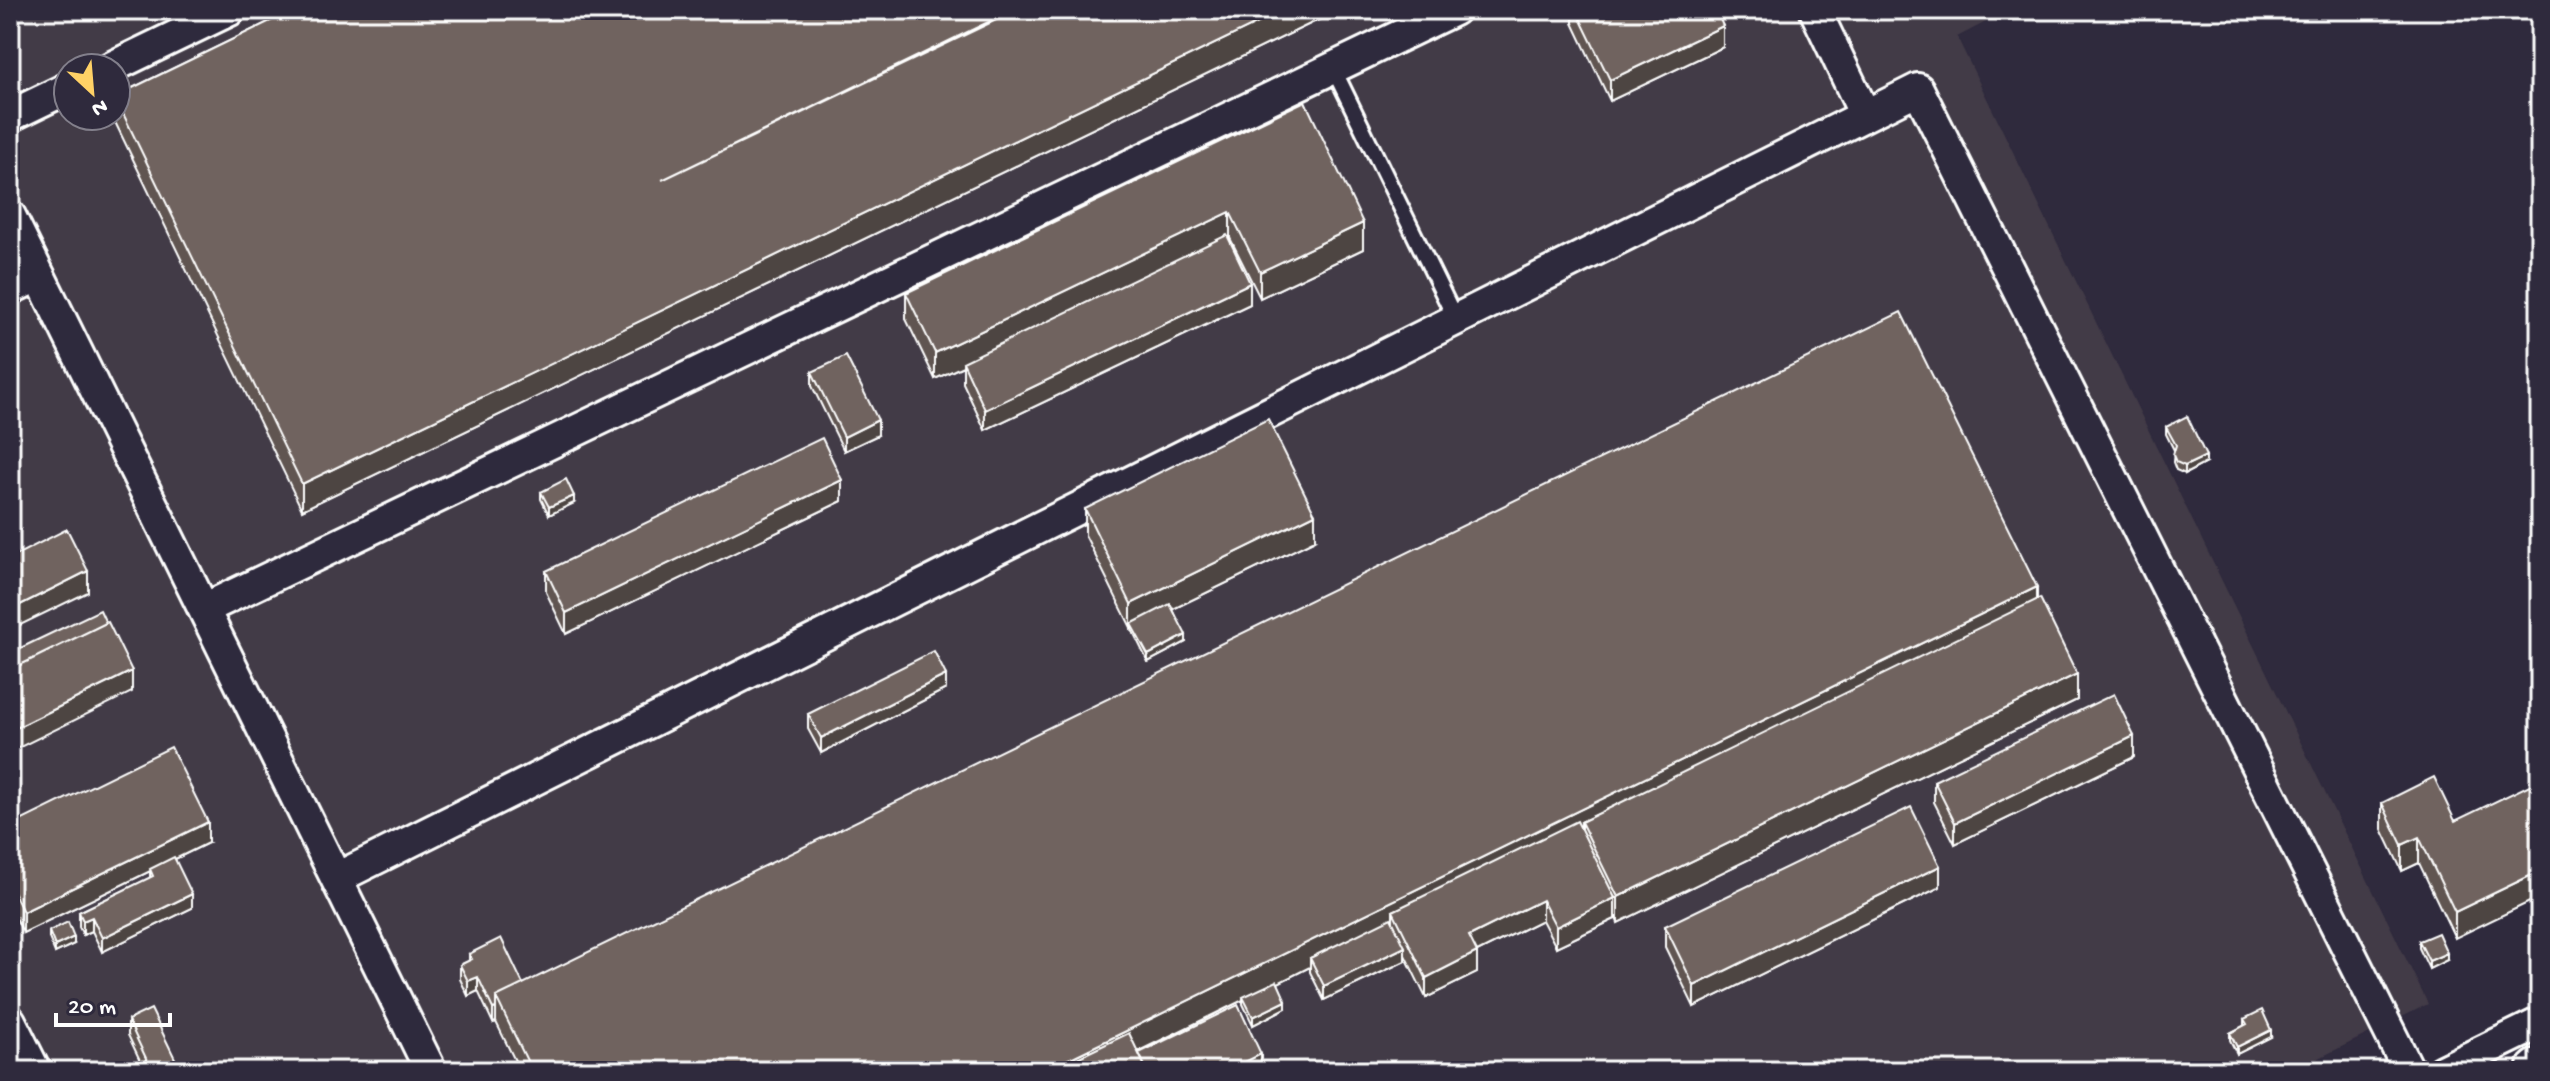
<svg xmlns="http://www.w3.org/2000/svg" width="2550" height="1081" viewBox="0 0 2550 1081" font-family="'Gochi Hand',sans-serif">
<rect width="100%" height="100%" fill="#2f2a3d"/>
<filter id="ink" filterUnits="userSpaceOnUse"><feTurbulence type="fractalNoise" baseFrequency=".0125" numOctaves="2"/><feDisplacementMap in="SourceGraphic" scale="16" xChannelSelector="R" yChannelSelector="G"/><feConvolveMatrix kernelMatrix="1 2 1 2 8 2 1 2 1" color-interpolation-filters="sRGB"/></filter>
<g filter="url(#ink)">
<!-- built -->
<path fill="#423b47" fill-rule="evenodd" d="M10 10H2009L1957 37 2428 1004 2293 1071H10ZM68 68H116V116H68Z"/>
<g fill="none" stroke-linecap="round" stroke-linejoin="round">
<!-- lane casing -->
<g stroke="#fff" stroke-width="20">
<path id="lane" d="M1333 68 1456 320"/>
</g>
<!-- street casing -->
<g stroke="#fff" stroke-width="36">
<path id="street" d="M1815 10 1865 115
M110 68 230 10
M10 116 68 88
M10 216 431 1071
M10 289 39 275
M204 609 1454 10
M337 878 1918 89 2409 1071
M10 1021 35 1071
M2442 1071 2540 1023"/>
</g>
<!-- secondary casing -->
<g stroke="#fff" stroke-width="48">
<path id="secondary" d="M2538 1071 2540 1070"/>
</g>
<!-- lane -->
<use href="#lane" stroke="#2f2a3d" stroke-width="14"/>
<!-- street -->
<use href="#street" stroke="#2f2a3d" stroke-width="30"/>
<!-- secondary -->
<use href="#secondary" stroke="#2f2a3d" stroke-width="42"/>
</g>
<!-- wall -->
<path fill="#605551" stroke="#fff" stroke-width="2" d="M293 10H1339L302 510 115 122 116 96Z
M1573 10H1716L1723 47 1610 101 1573 23Z
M1305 101 1363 249 1260 298 1230 238H1229L1250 304 985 430 963 383V366L935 379 906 319V293Z
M812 372 878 435 844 451 812 386Z
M2166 427 2206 463 2185 474 2176 470 2173 462 2174 450 2166 434Z
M541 492 574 503 549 515 541 499Z
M842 501 566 634 546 592V571Z
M1085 509 1315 540 1173 609 1186 642 1148 662 1085 535Z
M2037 600 2077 700 1618 923 1615 916V919L1556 947 1542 920 1477 952V973L1426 998 1405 955V961L1324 1000 1310 972V967L1278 983 1286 1008 1253 1025 1243 1004V1000L1138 1052 1139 1053 1261 1069 1257 1071H520L496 1022 493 1023 478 991 468 996 460 979V965L469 961V954L523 984Z
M946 689 821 753 808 729V714Z
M2134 757 1955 844 1934 802V781Z
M2382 803 2455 821V938L2419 863 2402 871 2382 829Z
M10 826 208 843 175 859 192 908 102 952 92 931 83 935 79 927V912L150 878V871L23 933 10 905Z
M1940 887 1694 1007 1665 947V926Z
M49 931 74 944 55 953 49 938Z
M2419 941 2447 960 2429 969 2419 948Z
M2244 1019 2271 1037 2237 1054 2230 1040V1033L2244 1026Z
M128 1020 181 1071H145L128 1035Z"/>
<!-- shaded-wall -->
<path fill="#4e4542" stroke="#fff" stroke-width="2" d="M1013 10H1067L662 180Z
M1285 10H1339L302 510V484Z
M1723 26V47L1610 101V80Z
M1230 212V238L964 365 963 362V366L935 379V353Z
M1363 223V249L1260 298V272Z
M1250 283V304L985 430V410Z
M878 420V435L844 451V437Z
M2206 456V463L2185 474V466Z
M842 480V501L566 634V613Z
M574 496V503L549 515V507Z
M1315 514V540L1134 628 1131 624V630V604Z
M88 571V592L10 630V610Z
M2037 587V613L1581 822V835L1393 911V927L1310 958V967L1244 1000 1243 997V1000L1098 1071H1044Z
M1186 635V642L1148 662V655Z
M132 671V692L10 752V731Z
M2077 674V700L1618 923V897Z
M946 675V689L821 753V738Z
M2134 736V757L1955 844V823Z
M208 822V843L23 933V912Z
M2419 837V863L2402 871V845Z
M1940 866V887L1694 1007V986Z
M2540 871V897L2455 938V912Z
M192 894V908L102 952V938Z
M1615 898V919L1556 947V927Z
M1542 900V920L1469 956V936Z
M92 917V931L83 935V921Z
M74 937V944L55 953V946Z
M1405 947V961L1324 1000V986Z
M1477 952V973L1426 998V978Z
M2447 953V960L2429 969V961Z
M478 977V991L468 996V981Z
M1286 1001V1008L1253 1025V1017Z
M496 1008V1022L493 1023V1009Z
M2271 1030V1037L2237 1054V1047Z
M1261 1054V1069L1257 1071H1227Z"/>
<!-- building -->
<path fill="#70635e" stroke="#fff" stroke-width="2" d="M293 10H1013L662 180 1017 10H1285L302 484 116 99V96Z
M1576 10H1716L1723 26 1610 80Z
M1305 101 1363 223 1260 272 1230 212 935 353 906 293Z
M1227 235 1250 283 985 410 963 362Z
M1901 312 2037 587 1044 1071H532L496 997Z
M846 356 878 420 844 437 812 372Z
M2187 416 2206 456 2185 466 2176 462 2173 455 2176 445 2166 427Z
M1268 419 1315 514 1131 604 1085 509Z
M822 438 842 480 566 613 546 571Z
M566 479 574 496 549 507 541 492Z
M67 529 88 571 10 610V558Z
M2040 598 2077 674 1618 897 1581 822Z
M1170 604 1186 635 1148 655 1131 624Z
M100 610 106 623 10 670V653Z
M108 622 132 671 10 731V670Z
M934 651 946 675 821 738 808 714Z
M2114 694 2134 736 1955 823 1934 781Z
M171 747 208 822 23 912 10 885V826Z
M2434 777 2455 821 2540 780V871L2455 912 2419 837 2402 845 2382 803Z
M1911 807 1940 866 1694 986 1665 926Z
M1577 821 1615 898 1556 927 1542 900 1469 936 1477 952 1426 978 1393 911Z
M174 857 192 894 102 938 92 917 83 921 79 912 153 876 150 869Z
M1391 918 1405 947 1324 986 1310 958Z
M68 922 74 937 55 946 49 931Z
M2438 933 2447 953 2429 961 2419 941Z
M501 938 523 984 496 997V1008L493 1009 478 977 468 981 460 965 472 959 469 954Z
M1277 981 1286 1001 1253 1017 1243 997Z
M1238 1005 1261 1054 1227 1071H1147L1139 1053Z
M151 1009 181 1071H152L128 1020Z
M2262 1010 2271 1030 2237 1047 2230 1033 2247 1024 2244 1019Z
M1129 1033 1147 1071H1050Z"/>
</g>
<!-- margin -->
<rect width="2550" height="1081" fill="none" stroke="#2f2a3d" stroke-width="40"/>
<rect x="20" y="20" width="2510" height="1041" fill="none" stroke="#fff" stroke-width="3" filter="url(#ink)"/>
<!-- north arrow -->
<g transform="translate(92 92) rotate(154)"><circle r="38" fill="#2f2a3d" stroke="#827f8b" stroke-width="2"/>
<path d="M0-6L14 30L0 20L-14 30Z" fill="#ffd166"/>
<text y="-12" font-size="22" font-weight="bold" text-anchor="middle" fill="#ffffff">N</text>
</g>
<!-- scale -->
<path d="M56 1013v12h114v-12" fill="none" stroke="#ffffff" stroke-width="4"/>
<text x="68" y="1013" font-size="24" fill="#ffffff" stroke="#2f2a3d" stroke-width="6" paint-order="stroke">20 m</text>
</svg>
